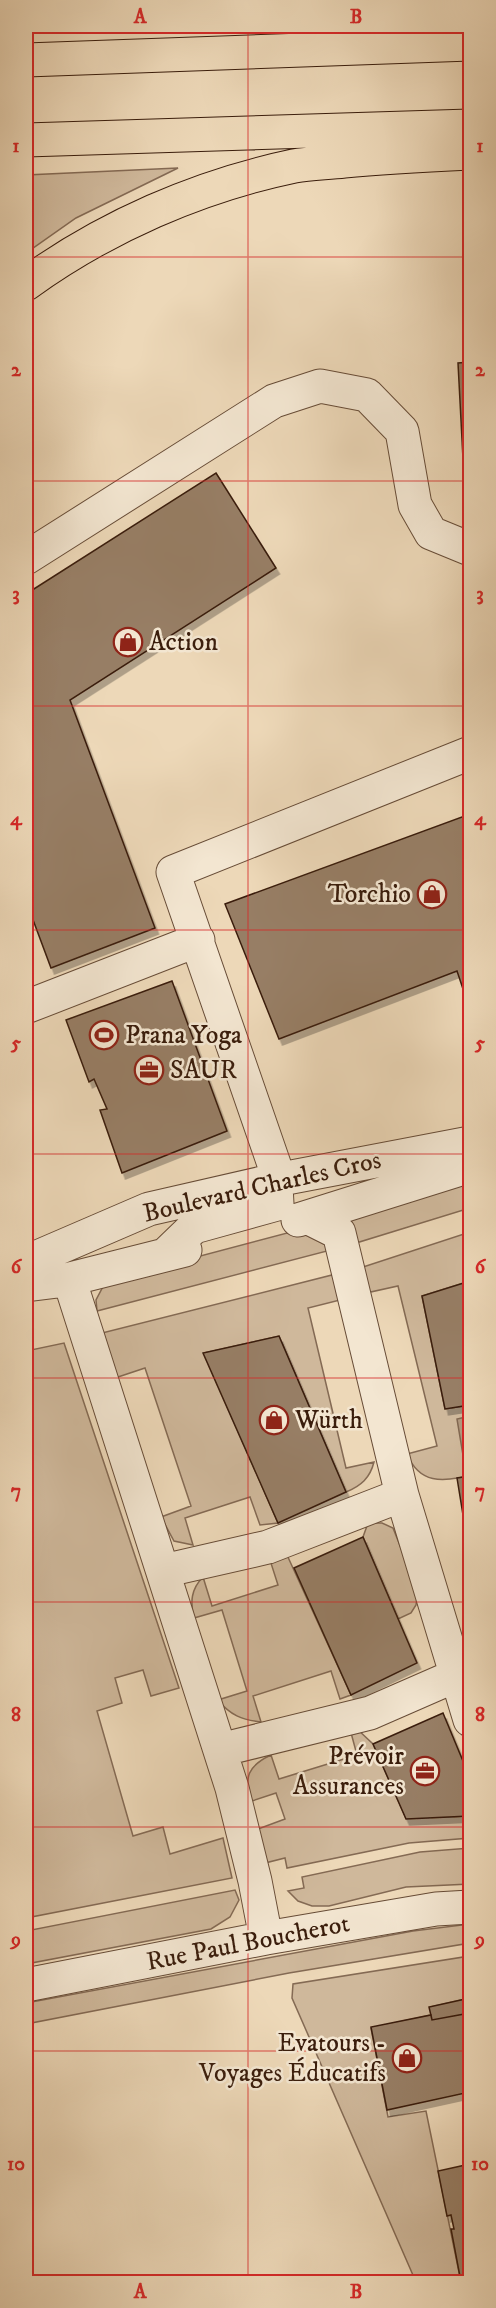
<svg xmlns="http://www.w3.org/2000/svg" width="496" height="2308" viewBox="0 0 496 2308" font-family="'IM FELL DW Pica',serif">
<defs>
<filter id="shadow"><feDropShadow dx="3.5" dy="6" stdDeviation="0" flood-color="#0004"/></filter>
</defs>
<rect width="100%" height="100%" fill="#edd8b8"/>
<filter id="stains"><feTurbulence type="fractalNoise" baseFrequency=".00333" numOctaves="4"/><feColorMatrix values="0 0 0 0 .2 0 0 0 0 .09 0 0 0 0 .02 0 0 0 .5 -.17"/></filter>
<radialGradient id="worn" r=".72"><stop offset=".6" stop-color="#630" stop-opacity="0"/><stop offset="1" stop-color="#630" stop-opacity=".3"/></radialGradient>
<!-- green -->
<path fill="#cfb89b" stroke="#846a54" stroke-width="1.5" d="M178 168 76 218 26 253V175Z
M470 1178V1208L356 1243 341 1218Z
M306 1228 331 1250 97 1311 96 1300 106 1281Z
M470 1232V1281L422 1296 445 1409 470 1405V1476C442 1481 420 1485 407 1454L437 1446 398 1286 366 1293 360 1268Z
M336 1274 344 1299 308 1308 346 1468 374 1462C370 1478 361 1486 346 1492L279 1336 204 1353 278 1523 260 1525 250 1497 185 1518 193 1545 174 1541 161 1517 191 1506 145 1368 115 1378 102 1333Z
M64 1343 179 1688 151 1696 143 1670 115 1678 122 1703 97 1711 133 1836 163 1827 170 1854 223 1838 232 1878 26 1918V1351Z
M368 1523H382L393 1528 418 1591 416 1605 411 1613 398 1619 363 1537Z
M287 1555 351 1695 340 1699 331 1671 253 1696 261 1722C242 1720 230 1715 218 1700L247 1691 222 1610 194 1618C190 1602 191 1589 203 1577L212 1606 278 1585 269 1557Z
M356 1728 373 1744 406 1818 470 1816V1838L409 1843 287 1868 285 1858 265 1863 258 1829 285 1819 276 1793 249 1802C245 1777 247 1766 271 1755L279 1779 357 1755 350 1729Z
M470 1848V1884L406 1887 329 1906H312L298 1901 288 1891 304 1888 302 1877 420 1852Z
M235 1890 239 1900 230 1917 211 1929 26 1964V1931Z
M470 1924V1943L289 1973 26 2024V2003L413 1931Z
M470 1956V1998L430 2007 431 2015 371 2028 388 2117 426 2111 461 2282H416L292 1998 293 1984Z"/>
<!-- water -->
<path fill="#b0987e" stroke="#816750" stroke-width="1.5" d="M470 1416V1453L463 1455 457 1419Z"/>
<!-- building -->
<path fill="#977e65" stroke="#3a1d0c" stroke-width="1.5" filter="url(#shadow)" d="M470 362V519L464 514 465 497 458 363Z
M216 473 276 568 70 700 155 928 51 968 26 901V594Z
M470 814V1010L457 971 279 1039 225 904Z
M172 981 227 1131 122 1173 100 1110 107 1109 94 1079 89 1082 66 1020Z
M470 1281V1405L445 1409 422 1296Z
M279 1336 346 1492 278 1523 203 1353Z
M470 1476V1558L457 1478Z
M363 1537 417 1663 351 1695 294 1568Z
M443 1713 470 1778V1816L406 1819 373 1744Z
M470 1998V2013L432 2020 429 2007Z
M470 2013V2092L387 2110 371 2027 431 2015 432 2020Z
M470 2164V2282H461L451 2229H454L451 2215 447 2216 438 2171Z"/>
<g fill="none" stroke-linecap="round" stroke-linejoin="round">
<!-- minor casing -->
<g stroke="#674c37" stroke-width="35">
<path id="minor" d="M26 558 274 401 320 386 367 395 402 431 415 505 431 533 470 549
M26 1007 198 940
M298 1220 470 1166
M165 1255 194 1227 277 1204 275 1167 173 872 470 753
M26 1262 149 1209 276 1180 470 1143
M66 1280 73 1291 232 1788 255 1881 266 1938
M26 1285 66 1280 185 1250
M402 1495 470 1720
M163 1571 268 1547 402 1495 339 1233 309 1218
M220 1750 370 1713 457 1675
M26 1985 266 1938 436 1909 470 1907"/>
</g>
<!-- highway casing -->
<g stroke="#3a1d0c" stroke-width="35">
<path id="highway" d="M26 60 470 44
M26 140 470 126
M26 284C105 227 198 186 294 166 310 163 327 163 344 161 386 157 428 155 470 153"/>
</g>
<!-- minor -->
<use href="#minor" stroke="#f3e6d1" stroke-width="33"/>
<!-- highway -->
<use href="#highway" stroke="#edd8b8" stroke-width="33"/>
</g>
<!-- grid -->
<path fill="none" stroke="#d62828" stroke-width="1.5" stroke-opacity="0.55" d="M248 26V2282M26 257H470M26 481H470M26 706H470M26 930H470M26 1154H470M26 1378H470M26 1602H470M26 1827H470M26 2051H470"/>
<!-- icons -->
<defs>
<g id="shop-ring" transform="scale(1.5)"><circle r="9.5" fill="#f3e6d1" stroke="#8f2418" stroke-width="1.5"/><path d="M-5-2.5h2.3a2.7 3.5 0 0 1 5.4 0H5L5.5 6h-11ZM-1.5-2.5h3a1.5 2.3 0 0 0-3 0Z" fill="#8f2418"/></g>
<g id="stadium-ring" transform="scale(1.5)"><circle r="9.5" fill="#f3e6d1" stroke="#8f2418" stroke-width="1.5"/><path d="M0-5a6.5 5 0 1 0 0 10a6.5 5 0 1 0 0-10ZM-3.5-1.8h7v3.6h-7Z" fill="#8f2418"/></g>
<g id="office-ring" transform="scale(1.5)"><circle r="9.5" fill="#f3e6d1" stroke="#8f2418" stroke-width="1.5"/><path d="M-6-3h4V-5.5h4V-3h4V5H-6ZM-1-4.5V-3h2v-1.5ZM-6 0V1H6V0Z" fill="#8f2418"/></g>
</defs>
<g fill-rule="evenodd">
<use href="#shop-ring" x="128" y="642"/>
<use href="#shop-ring" x="432" y="894"/>
<use href="#stadium-ring" x="104" y="1035"/>
<use href="#office-ring" x="149" y="1070"/>
<use href="#shop-ring" x="274" y="1420"/>
<use href="#office-ring" x="425" y="1771"/>
<use href="#shop-ring" x="407" y="2058"/>
</g>
<g text-anchor="middle" dominant-baseline="central" stroke-width="5" stroke-linejoin="round" paint-order="stroke">
<!-- poi labels -->
<g font-size="26" fill="#3a1d0c" stroke="#f3e6d1" text-anchor="start">
<text x="149" y="642">Action</text>
<text x="411" y="894" text-anchor="end">Torchio</text>
<text x="125" y="1035">Prana Yoga</text>
<text x="170" y="1070">SAUR</text>
<text x="295" y="1420">Würth</text>
<text x="404" y="1756" text-anchor="end">Prévoir<tspan x="404" dy="30">Assurances</tspan></text>
<text x="386" y="2043" text-anchor="end">Evatours -<tspan x="386" dy="30">Voyages Éducatifs</tspan></text>
</g>
<!-- street labels -->
<g font-size="26" fill="#3a1d0c" stroke="#f3e6d1">
<text transform="translate(262 1187) rotate(-13)">Boulevard Charles Cros</text>
<text transform="translate(248 1943) rotate(-11)">Rue Paul Boucherot</text>
</g>
</g>
<!-- margin -->
<rect width="496" height="2308" fill="none" stroke="#edd8b8" stroke-width="66"/>
<rect x="33" y="33" width="430" height="2242" fill="none" stroke="#d62828" stroke-width="2"/>
<g font-size="20" text-anchor="middle" font-weight="bold" fill="#d62828">
<text x="140" y="23">A</text>
<text x="356" y="23">B</text>
<text x="16" y="152">1</text>
<text x="480" y="152">1</text>
<text x="16" y="376">2</text>
<text x="480" y="376">2</text>
<text x="16" y="600">3</text>
<text x="480" y="600">3</text>
<text x="16" y="825">4</text>
<text x="480" y="825">4</text>
<text x="16" y="1049">5</text>
<text x="480" y="1049">5</text>
<text x="16" y="1273">6</text>
<text x="480" y="1273">6</text>
<text x="16" y="1497">7</text>
<text x="480" y="1497">7</text>
<text x="16" y="1721">8</text>
<text x="480" y="1721">8</text>
<text x="16" y="1946">9</text>
<text x="480" y="1946">9</text>
<text x="16" y="2170">10</text>
<text x="480" y="2170">10</text>
<text x="140" y="2298">A</text>
<text x="356" y="2298">B</text>
</g>
<rect width="100%" height="100%" filter="url(#stains)"/>
<rect width="100%" height="100%" fill="url(#worn)"/>
</svg>
